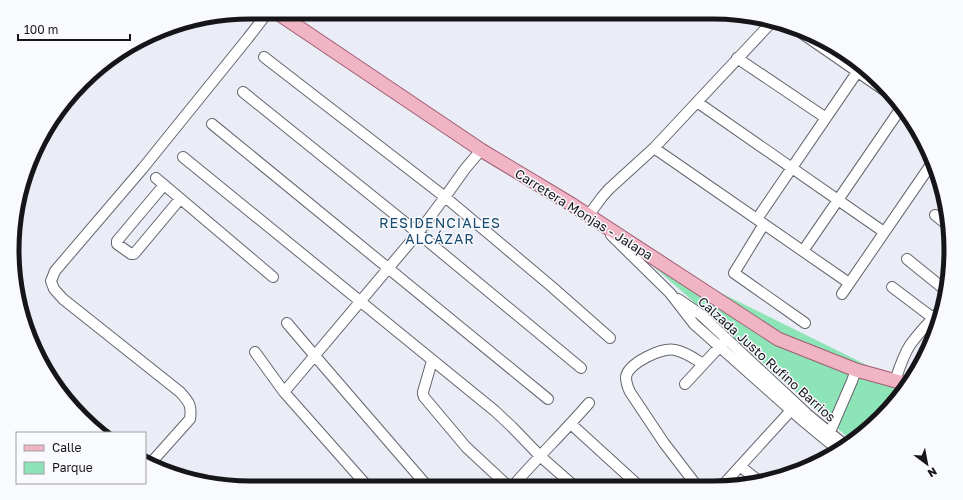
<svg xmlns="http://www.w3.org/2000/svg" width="963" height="500" viewBox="0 0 963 500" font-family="'Golos Text',sans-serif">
<rect width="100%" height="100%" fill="#eaecf6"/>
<!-- green -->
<path fill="#8de5b7" d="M636 251 905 384 889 409 858 439 853 442Z"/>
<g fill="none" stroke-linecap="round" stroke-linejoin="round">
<!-- minor casing -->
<g stroke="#64656e" stroke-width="12">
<path id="minor" d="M800 32 894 97
M264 57 445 197 551 286 610 338
M737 58 826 118
M243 92 418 233 581 368
M697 102 884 232
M212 124 548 399
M654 148 849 283
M183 157 495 411 512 427 540 456 574 486
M156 178 273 277
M164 185 117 241V244L131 254H134L180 199
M935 215 945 223
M588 216 602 197 609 189 654 148 770 24
M757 219 860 68
M764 224 734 273 805 323
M611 235 670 293 694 324 803 421 838 450
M803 251 901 108
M907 259 944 289
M892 287 933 318
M842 294 932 163
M678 299 700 314 807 414 846 446
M287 323 315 356 428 487
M255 352 284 392 368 487
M432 361 423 392V394L424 397 466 447 509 487
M895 381C899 369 903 356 910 345 918 334 928 323 938 313
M685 384 723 343
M284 392 418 233 445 197 465 169 481 150
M571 424 639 486
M830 432 852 381 856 370
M149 465 190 419C192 405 189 402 180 392L63 299 54 289 51 281 55 271 143 168 248 38 268 12
M740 466 760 482
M697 486 664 443 630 392C628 388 626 383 626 377 628 363 662 347 675 350 686 352 695 359 703 364
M722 486 795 406
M512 487C537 458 564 432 589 403"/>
</g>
<!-- major casing -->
<g stroke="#9e5c70" stroke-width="15">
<path id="major" d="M276 12 481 150 571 204 778 339 856 370 907 384"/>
</g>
<!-- minor -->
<use href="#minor" stroke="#fff" stroke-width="10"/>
<!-- major -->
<use href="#major" stroke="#f1b4c5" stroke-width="13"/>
</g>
<g text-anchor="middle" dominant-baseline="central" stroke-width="3" stroke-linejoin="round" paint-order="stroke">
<!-- street labels -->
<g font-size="13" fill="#16161a" stroke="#f9fafe">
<text transform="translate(584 214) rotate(32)">Carretera Monjas - Jalapa</text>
<text transform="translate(767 359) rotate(42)">Calzada Justo Rufino Barrios</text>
</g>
<!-- neighbourhood labels -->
<g font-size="14" letter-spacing="1" fill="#174a6d" stroke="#f9fafe">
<text x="440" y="222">RESIDENCIALES<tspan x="440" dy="16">ALCÁZAR</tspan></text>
</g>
</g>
<!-- crop -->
<path d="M0 0H963V500H0ZM250 19H713A231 231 0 0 1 944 250V250A231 231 0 0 1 713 481H250A231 231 0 0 1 19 250V250A231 231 0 0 1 250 19Z" fill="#f9fafe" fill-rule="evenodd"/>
<path fill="none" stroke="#16161a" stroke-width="5" d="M250 19H713A231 231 0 0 1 944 250V250A231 231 0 0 1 713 481H250A231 231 0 0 1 19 250V250A231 231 0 0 1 250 19Z"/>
<!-- legend -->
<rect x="16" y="432" width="130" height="52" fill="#f9fafe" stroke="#9e9fa3"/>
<rect x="24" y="445" width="20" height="6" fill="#f1b4c5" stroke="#9e9fa3"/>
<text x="52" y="452" font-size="12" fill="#16161a">Calle</text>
<rect x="24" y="462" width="20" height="12" fill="#8de5b7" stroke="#9e9fa3"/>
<text x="52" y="472" font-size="12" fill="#16161a">Parque</text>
<!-- north arrow -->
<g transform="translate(927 464) rotate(148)" stroke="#f9fafe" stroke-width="3" paint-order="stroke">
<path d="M0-3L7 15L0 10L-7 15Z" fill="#16161a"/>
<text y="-6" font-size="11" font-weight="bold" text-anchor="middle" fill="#16161a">N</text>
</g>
<!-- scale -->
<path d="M18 34v6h112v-6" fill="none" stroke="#16161a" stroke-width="2"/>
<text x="24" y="34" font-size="12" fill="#16161a" stroke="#f9fafe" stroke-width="3" paint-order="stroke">100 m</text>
</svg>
